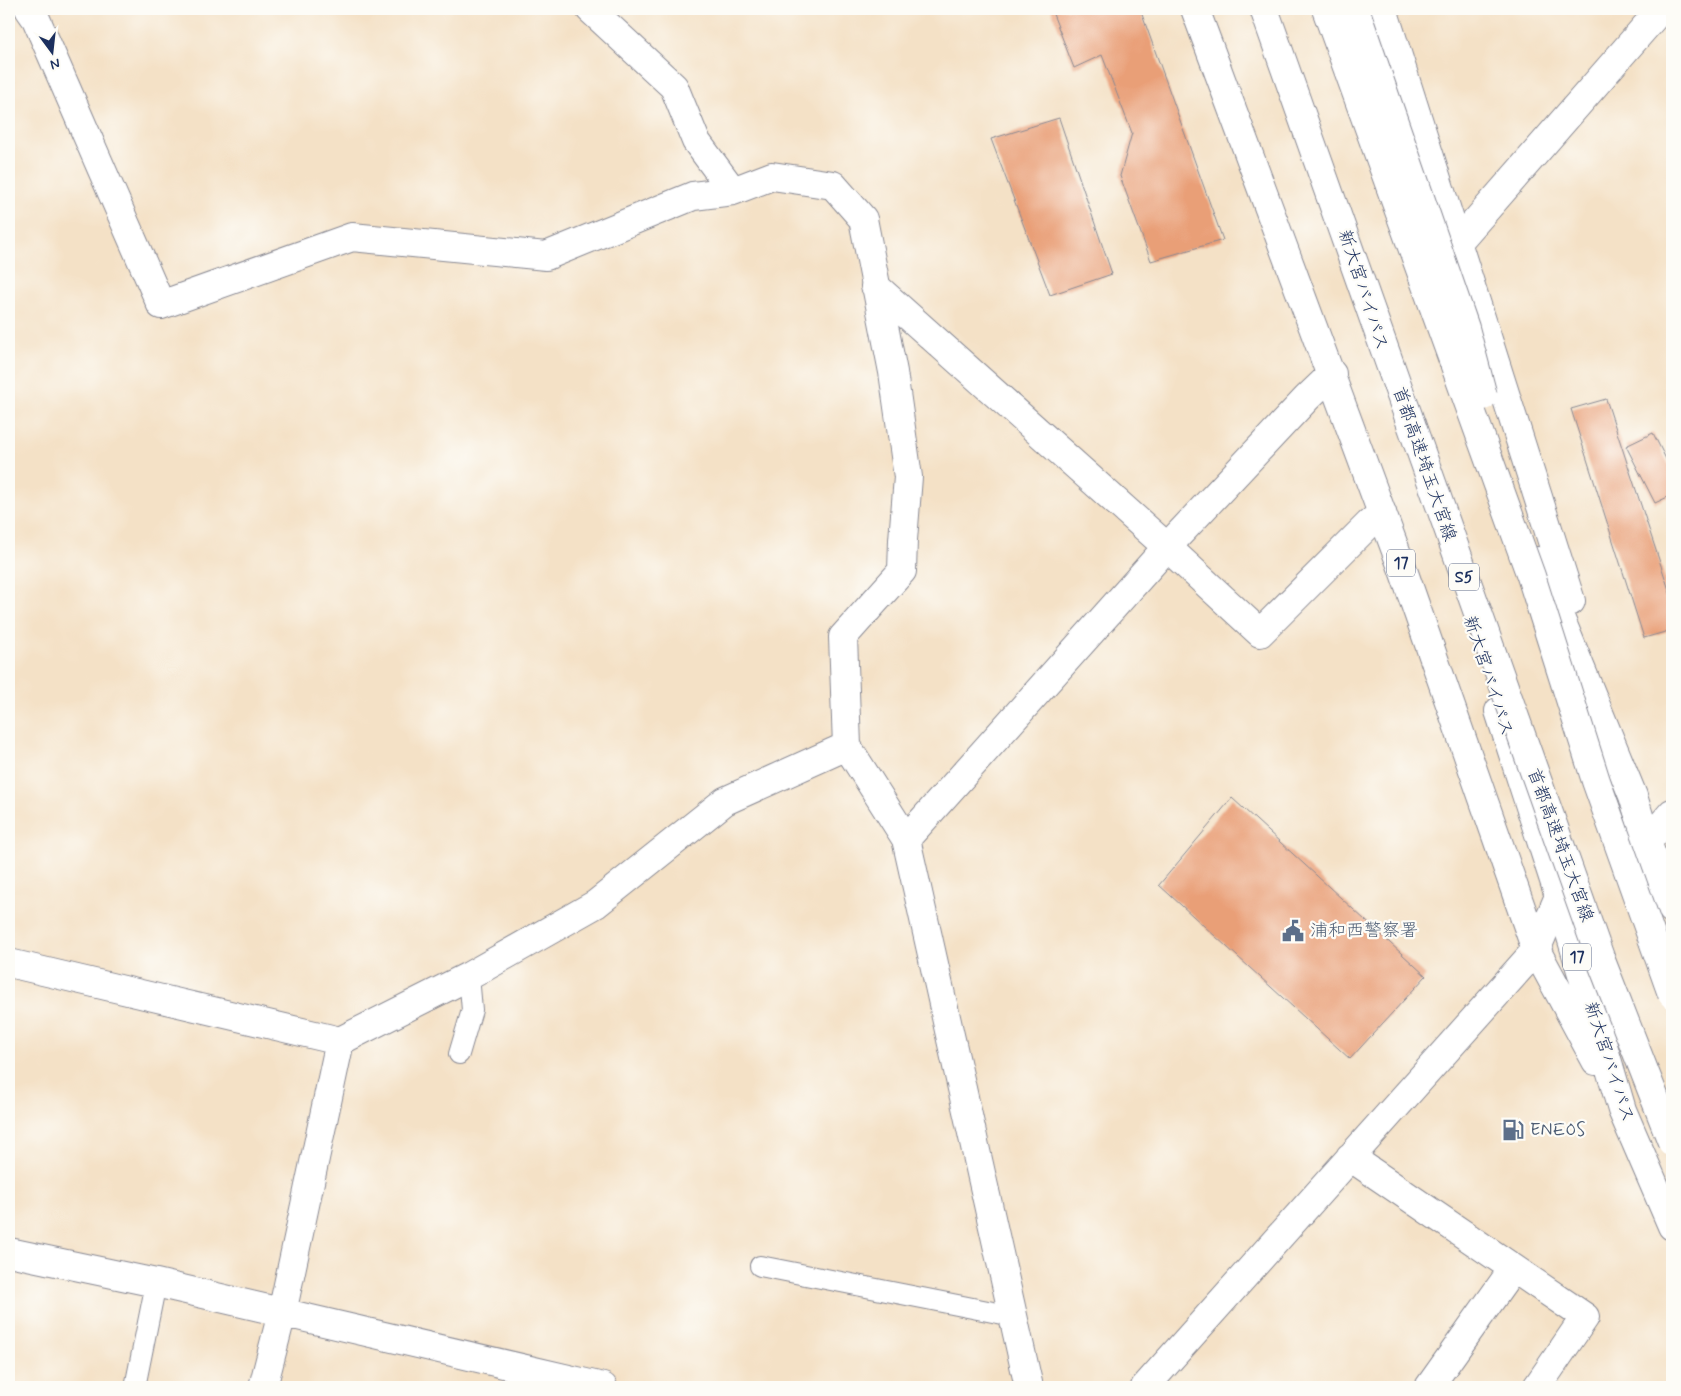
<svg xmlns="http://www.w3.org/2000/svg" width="1681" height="1396" viewBox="0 0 1681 1396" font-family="Mynerve,'Klee One',sans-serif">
<rect width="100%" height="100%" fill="#fdfcf7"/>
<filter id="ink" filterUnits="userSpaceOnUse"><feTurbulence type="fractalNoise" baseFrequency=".02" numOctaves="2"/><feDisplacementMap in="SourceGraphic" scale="10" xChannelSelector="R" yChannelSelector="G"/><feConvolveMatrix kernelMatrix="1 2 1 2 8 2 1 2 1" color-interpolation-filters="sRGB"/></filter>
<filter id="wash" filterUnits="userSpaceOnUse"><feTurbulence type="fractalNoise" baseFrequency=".0096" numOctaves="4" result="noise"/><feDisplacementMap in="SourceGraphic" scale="20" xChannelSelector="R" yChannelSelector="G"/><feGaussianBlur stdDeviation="1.12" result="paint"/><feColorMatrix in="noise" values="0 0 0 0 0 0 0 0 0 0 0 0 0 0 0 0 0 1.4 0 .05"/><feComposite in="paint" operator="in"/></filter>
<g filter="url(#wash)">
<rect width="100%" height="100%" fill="#f4e1c6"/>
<g id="blocks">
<!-- building -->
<path fill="#e99f77" d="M1051 9H1140L1223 240 1151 261 1120 176 1132 133 1102 55 1074 68Z
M1059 118 1112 274 1050 295 991 139Z
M1606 399 1672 599V630L1644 638 1571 409Z
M1653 433 1672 471V495L1655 503 1626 446Z
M1232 798 1426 976 1350 1059 1159 885Z"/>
</g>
</g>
<g filter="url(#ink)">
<use href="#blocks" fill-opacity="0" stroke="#888892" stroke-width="1"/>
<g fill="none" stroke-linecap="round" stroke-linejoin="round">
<!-- lane casing -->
<g stroke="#888892" stroke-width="22">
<path id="lane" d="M459 1054 472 1010 469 976
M760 1266 1013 1316
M135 1387 156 1283"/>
</g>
<!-- street casing -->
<g stroke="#888892" stroke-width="30">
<path id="street" d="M29 9 36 19 161 305 352 237 546 256 693 196 733 191 772 176 833 185 863 219 893 372 908 477 903 540 902 571 843 637 847 746 906 839 1167 547 1307 398 1332 374
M590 9 674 87 696 141 733 191
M1457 243 1661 9
M875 286 1167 547 1260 633 1369 524 1382 513
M906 839 1029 1387
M1647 842 1672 813
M9 963 340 1041
M1350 1157 1585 1317 1537 1387
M9 1252 156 1283 603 1387
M263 1387 282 1313 340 1041 469 976 596 904 725 801 847 746
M1145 1387 1536 950 1559 896
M1429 1387 1513 1269"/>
</g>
<!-- highway casing -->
<g stroke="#888892" stroke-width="30">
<path id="highway" d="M1195 9 1403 570 1536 950 1596 1061
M1383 9 1571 601
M1537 561 1633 796 1647 842 1672 909
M1499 711 1559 896 1622 1110 1672 1226"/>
</g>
<!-- lane -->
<use href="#lane" stroke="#fff" stroke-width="20"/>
<!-- street -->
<use href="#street" stroke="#fff" stroke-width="28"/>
<!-- highway -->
<use href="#highway" stroke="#fff" stroke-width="28"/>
<!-- highway-bridge casing -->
<g stroke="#888892" stroke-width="30" stroke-linecap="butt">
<path id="highway-bridge" d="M1264 9 1602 963 1672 1142
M1326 9 1531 576 1596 781 1672 994
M1355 9 1465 328 1483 396"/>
</g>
<!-- highway-bridge -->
<use href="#highway-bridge" stroke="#fff" stroke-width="28"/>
</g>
</g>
<!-- icons -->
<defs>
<g id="civic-bare" transform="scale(1.725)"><path d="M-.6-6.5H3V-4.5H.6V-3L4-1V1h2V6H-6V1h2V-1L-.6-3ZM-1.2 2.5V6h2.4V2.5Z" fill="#5c6f8a" stroke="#fdfcf7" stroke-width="2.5" paint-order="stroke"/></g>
<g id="fuel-bare" transform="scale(1.725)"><path d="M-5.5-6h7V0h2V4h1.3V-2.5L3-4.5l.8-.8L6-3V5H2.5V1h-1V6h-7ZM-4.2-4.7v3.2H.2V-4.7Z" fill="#5c6f8a" stroke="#fdfcf7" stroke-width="2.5" paint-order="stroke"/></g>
</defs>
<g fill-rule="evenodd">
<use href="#civic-bare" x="1293" y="931"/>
<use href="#fuel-bare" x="1513" y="1130"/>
</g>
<g text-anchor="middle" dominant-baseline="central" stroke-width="4.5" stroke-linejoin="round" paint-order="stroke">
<!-- shield labels -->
<g fill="#fdfcf7" stroke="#5f6c8c" stroke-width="1">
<rect x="1387" y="549.5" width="28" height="27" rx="4"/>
<rect x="1449" y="563.5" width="30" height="27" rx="4"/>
<rect x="1563" y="943.5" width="28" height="27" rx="4"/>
</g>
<g font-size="16" font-weight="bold" fill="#1b2f5e">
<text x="1401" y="563">17</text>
<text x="1464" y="577">S5</text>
<text x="1577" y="957">17</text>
</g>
<!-- street labels -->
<g font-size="18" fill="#1b2f5e" stroke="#fdfcf7">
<text transform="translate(1363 290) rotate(72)">新大宮バイパス</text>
<text transform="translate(1424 464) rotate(71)">首都高速埼玉大宮線</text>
<text transform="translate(1488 676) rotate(72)">新大宮バイパス</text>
<text transform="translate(1560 845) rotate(70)">首都高速埼玉大宮線</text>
<text transform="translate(1609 1062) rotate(72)">新大宮バイパス</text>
</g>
<!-- service labels -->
<g font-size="18" fill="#4e5e75" stroke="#fdfcf7" text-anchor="start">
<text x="1310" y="931">浦和西警察署</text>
<text x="1530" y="1130">ENEOS</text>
</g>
</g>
<!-- margin -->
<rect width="1681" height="1396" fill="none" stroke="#fdfcf7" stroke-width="30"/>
<!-- north arrow -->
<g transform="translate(52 52) rotate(165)" stroke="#fdfcf7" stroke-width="4" paint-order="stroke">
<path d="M0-4L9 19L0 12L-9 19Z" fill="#1b2f5e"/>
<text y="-8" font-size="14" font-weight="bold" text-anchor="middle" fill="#1b2f5e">N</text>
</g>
</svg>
